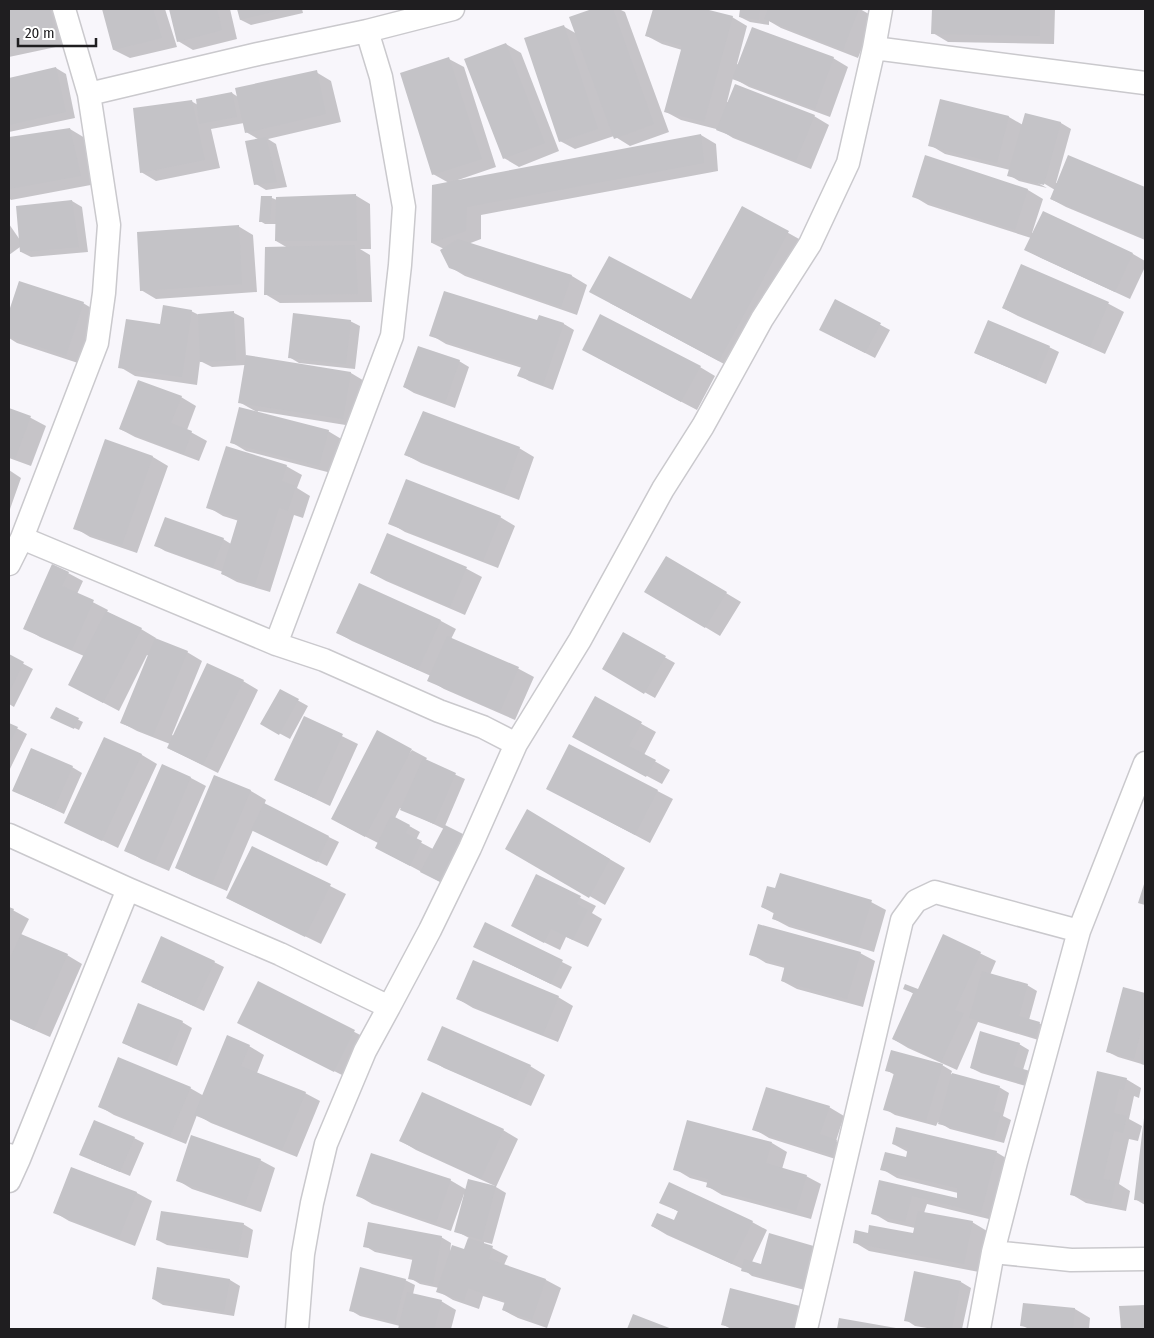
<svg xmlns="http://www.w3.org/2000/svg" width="1154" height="1338" viewBox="0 0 1154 1338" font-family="'Fira Sans Condensed',sans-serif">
<rect width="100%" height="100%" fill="#f8f6fb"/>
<!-- shadow -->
<path fill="#0003" fill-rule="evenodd" d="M9 9H63L70 44 9 57Z
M103 9H165L177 47 130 58 114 50Z
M171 9H230L237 39 193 50 178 41Z
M238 9H302L303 13 251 25 241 20Z
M595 9H619L625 12 669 132 630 146 614 136 575 149 560 141 563 26 577 34 571 18Z
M654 9H700L732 17 747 26 737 64 739 65 833 58 848 67 830 117 749 87 733 78 727 102 814 116 829 125 811 169 733 138 720 130 681 120 666 112 682 50 662 44 647 36Z
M741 9H860L874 17 858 58 781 28 769 21V25L750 22 740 17Z
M933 9H1055L1054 44 948 42 933 33Z
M506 44 521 53 559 151 519 167 504 158Z
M449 59 464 67 496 167 458 180 459 181 701 135 716 144 718 171 481 215V239L468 244 572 276 587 285 577 315 465 276 450 267 444 249 432 243 434 186 449 183 433 174Z
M56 68 66 74 75 118 9 132V79Z
M316 72 331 81 341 122 268 139 276 144 287 187 266 190 256 184 258 139 246 132 244 123 211 129 220 168 156 181 141 172 191 101 198 105 232 93 238 97Z
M941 100 1009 117 1023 125 1026 114 1061 123 1071 129 1056 183H1058L1069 157 1145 188V240L1066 207 1051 199 1055 190 1040 181 1038 183 1047 188 1019 181 1009 175 1010 170 945 154 930 145Z
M70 129 85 138 96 184 11 200 9 198V139Z
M926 157 1028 190 1043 199 1032 233 1133 254 1145 261V267L1130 299 1041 258 1026 250 1031 238 928 205 913 196Z
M355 195 370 204 371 249H360L370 255 372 302 280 303 265 294 288 248 276 241V224H265L260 221 262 197 272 198 277 200Z
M72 201 82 207 88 252 31 257 21 252 20 247 9 255V224L20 240Z
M742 207 808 244 739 372 610 303 692 301Z
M238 226 253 235 257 292 156 299 141 290Z
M1022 266 1109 304 1124 312 1105 354 1018 316 1003 308Z
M19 283 83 303 98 312 81 364 17 343 9 338V315Z
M836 301 890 330 875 358 830 335Z
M191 311 199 315 234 313 244 318 246 357 351 373 366 382 358 427 258 411 257 413 328 431 343 440 335 474 246 451 231 442 257 412 239 402 245 365 212 367 200 361 197 385 135 376 120 367 161 325Z
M540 316 564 324 574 330 553 390 529 381 519 375 522 368 446 344 431 335 538 322Z
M350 321 360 326 355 369 299 363 289 357Z
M1049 347 1059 352 1046 384 975 353Z
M598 358 700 367 715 376 697 410Z
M459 361 469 367 455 408 414 393 404 387Z
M181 397 196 406 187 430 207 441 199 461 135 437 120 429Z
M9 409 31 418 46 426 31 466 9 458Z
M106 441 153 457 168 466 137 553 90 537 75 528Z
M519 448 534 457 519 500 421 463 406 455Z
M286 466 302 475 297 488 310 496 303 518 294 515 270 592 237 582 222 574 223 572 165 551 155 545 223 539 231 544 239 521 223 516 208 507Z
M9 470 21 478 9 512Z
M500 517 515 526 498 568 405 532 390 523Z
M388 535 467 569 482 577 465 615 386 581 371 573Z
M666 557 741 602 720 636 705 627Z
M68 573 83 581 77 594 108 610 107 612 141 629 156 638 155 639 187 652 202 661 172 735 174 736 243 681 258 690 218 773 168 748 170 744 137 731 122 723 149 656 147 655 119 711 85 693 84 656 40 637 25 628Z
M441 621 456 629 451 639 519 669 534 677 515 720 444 689 429 680 431 676 352 641 338 633Z
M623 634 675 663 655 698 603 669Z
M9 656 33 669 14 707 9 704Z
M281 691 308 706 290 739 262 724Z
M595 698 656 732 644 755 670 770 662 784 589 745Z
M56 709 83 722 79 730 57 720Z
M305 718 358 744 330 806 276 780Z
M9 724 27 734 9 771Z
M104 739 142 755 157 764 118 848 66 823Z
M570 746 673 799 650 843 548 789Z
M412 750 427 758 425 761 465 779 445 826 465 836 450 887 386 853 378 843 347 827ZM400 808 444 829 433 849 416 840 420 832 395 818Z
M162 766 191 778 206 786 169 871 141 859 126 850Z
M72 767 82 773 64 814 14 791Z
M215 776 251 791 266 800 264 805 339 842 327 866 253 830 227 891 192 876 177 868Z
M527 811 625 868 605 905 507 848Z
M252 847 346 894 321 944 227 898Z
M537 876 596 906 592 913 602 919 588 947 566 937 560 950 527 934Z
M776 890 871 902 886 910 874 952 789 927 774 919 775 914 762 907Z
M9 908 29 919 21 935 67 955 82 964 50 1037 9 1019Z
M486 924 572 967 561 989 485 952Z
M944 936 996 961 990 975 1027 985 1037 991 1029 1020 1039 1023 1049 1029 1045 1042 978 1022 957 1070 908 1048 893 1039 914 994 905 988 918 991Z
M860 953 875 961 863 1007 797 989 782 981 785 968 766 963 751 954Z
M214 962 224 967 204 1011 152 987Z
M259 983 370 1040 350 1079 254 1031Z
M1124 989 1145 994V1065L1118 1057 1108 1052Z
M558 997 573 1006 558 1042 473 1008 458 999Z
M182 1022 192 1028 177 1066 133 1048 123 1043Z
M1019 1044 1029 1050 1023 1070 1036 1089 981 1073 971 1068Z
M249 1046 264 1055 257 1073 305 1093 320 1101 297 1157 211 1123 197 1115 186 1144 114 1115 99 1106 190 1088 204 1096Z
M429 1059 530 1066 545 1075 531 1106 444 1068Z
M942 1065 952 1071 951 1074 999 1087 1009 1093 1003 1116 1011 1120 1004 1143 950 1129 938 1122 936 1126 895 1115 885 1109 895 1075 886 1070Z
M1098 1073 1126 1079 1141 1088 1139 1098 1134 1096 1129 1119 1142 1126 1138 1141 1129 1139 1119 1184 1130 1191 1126 1211 1086 1203 1071 1194Z
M829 1107 844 1116 836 1141 852 1150 848 1163 769 1138 754 1129Z
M1145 1119V1205L1135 1199Z
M503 1130 518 1139 496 1187 506 1193 492 1244 484 1242V1244L508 1256 504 1265 546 1280 561 1288 547 1328 518 1318 503 1310 505 1303 483 1296 479 1309 453 1300 438 1291 439 1288 420 1284 410 1278 413 1260 375 1252 365 1246 441 1237 451 1243 450 1252 465 1251 469 1238 456 1231 466 1195 464 1194 451 1231 372 1204 357 1195 450 1180 467 1190 495 1186 416 1150 401 1141Z
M134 1138 144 1143 130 1176 91 1160Z
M772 1143 787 1152 782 1169 806 1176 821 1184 811 1219 722 1195 707 1186 708 1183 690 1178 675 1169Z
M893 1144 996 1152 1011 1161 997 1221 927 1204 924 1213 972 1222 987 1231 979 1272 869 1251 854 1242 869 1234H914L915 1228 888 1222 873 1213 880 1181 958 1200V1193L897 1178 882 1169 907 1159 908 1152Z
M260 1160 275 1168 261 1212 192 1189 177 1180Z
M72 1168 137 1193 152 1201 135 1246 69 1221 54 1212Z
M661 1202 752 1222 767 1230 752 1262 816 1293 752 1276 743 1269 667 1235 652 1226 674 1222 679 1212Z
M243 1224 253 1230 248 1258 167 1245 157 1240Z
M158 1269 230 1280 240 1286 234 1316 163 1305 153 1299Z
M405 1280 415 1285 413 1294 441 1301 456 1310 451 1329H399L400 1326 360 1316 350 1310Z
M961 1282 971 1288 962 1329H933L915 1326 906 1320Z
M1024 1304 1075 1309 1090 1318 1089 1329H1029L1021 1325Z
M800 1307 805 1329H731L722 1324Z
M840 1320 895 1329H838Z"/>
<!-- building -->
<path fill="#c4c3c7" d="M9 9H50L55 36 9 45Z
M102 9H153L162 38 113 50Z
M169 9H217L222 30 177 42Z
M237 9H285L240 20Z
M592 9H613L654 124 614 139 569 17Z
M653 9H705L733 16 704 122 664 112 682 46 645 36Z
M740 9H760L759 20 739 17Z
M768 9H859L843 50 764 19Z
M932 9H1040V36L931 34Z
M564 25 598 129 559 142 524 38Z
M752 27 834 57 815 109 732 79Z
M506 43 545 143 503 159 464 59Z
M449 57 482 159 432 175 400 73Z
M56 67 66 112 9 125V78Z
M317 70 326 114 245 133 235 88Z
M735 84 815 115 796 161 716 130Z
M232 92 237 117 199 124 196 99Z
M940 99 1009 116 997 163 928 146Z
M192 100 205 160 140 173 133 108Z
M1025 113 1061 122 1044 185 1007 176Z
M70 128 81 176 9 189V137Z
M701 134 704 163 467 207 466 231 431 243 432 185Z
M266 137 277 182 254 185 245 141Z
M925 155 1028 189 1015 230 912 197Z
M1068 155 1145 187 1144 238 1050 199Z
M356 194 357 241H275L276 197Z
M261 196H272L270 222H259Z
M72 200 79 247 20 252 16 206Z
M742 206 789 231 719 361 589 292 609 256 691 299Z
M1043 211 1133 253 1115 292 1024 250Z
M239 225 242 284 140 291 137 232Z
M458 239 572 275 561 307 449 268 440 250Z
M355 245 358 294 264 295 265 247Z
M1021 264 1109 302 1090 347 1002 308Z
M19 281 84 302 66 356 9 337V311Z
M444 291 537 320 539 315 564 323 543 385 517 376 522 365 429 336Z
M835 299 881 323 865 353 819 330Z
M163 305 192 310 182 377 118 368 126 319 160 324Z
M234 311 236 360 200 362 198 314Z
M293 313 351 320 346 364 288 358Z
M600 314 701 366 681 402 582 350Z
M988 320 1050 346 1036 379 974 353Z
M418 346 460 360 445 403 403 387Z
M246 355 351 372 343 419 238 403Z
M138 380 182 396 171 423 192 431 184 454 119 429Z
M239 407 329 430 319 466 230 443Z
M9 408 31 416 15 459 9 456Z
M423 411 520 447 504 492 404 455Z
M105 439 153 456 122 545 73 529Z
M226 446 287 465 282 481 296 486 288 511 279 508 255 585 221 574 238 518 206 508Z
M406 479 501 516 483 561 388 524Z
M165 517 224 538 213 567 154 546Z
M387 533 467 567 450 607 370 573Z
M666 556 727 592 705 628 644 592Z
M52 564 69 572 62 586 94 600 72 650 23 629Z
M359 583 441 620 418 670 336 633Z
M106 611 142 628 103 703 68 685Z
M623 632 666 656 644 694 602 669Z
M447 636 519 667 500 712 427 681Z
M155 638 188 651 153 736 120 723Z
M9 654 24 662 9 693Z
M207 663 244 680 203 765 167 748Z
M280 689 299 699 279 735 260 724Z
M595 696 642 722 629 746 656 760 646 777 572 737Z
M56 707 79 718 74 729 50 718Z
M304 716 343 734 314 798 274 780Z
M9 723 18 727 9 745Z
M377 730 412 749 365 837 331 819Z
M104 737 142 754 102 841 64 823Z
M569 744 658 790 635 835 546 789Z
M31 748 73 766 54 809 12 791Z
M423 758 456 773 434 824 400 810Z
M162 764 191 777 154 864 124 851Z
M214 775 251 790 212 884 175 868Z
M264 803 329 836 317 862 251 830Z
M527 809 610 859 589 898 505 849Z
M391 815 410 825 406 833 422 841 410 866 375 848Z
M445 825 465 835 440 882 420 872Z
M252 846 331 884 305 937 226 898Z
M780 873 872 900 858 945 772 919 774 912 761 907 767 886 775 888Z
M536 874 581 896 577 904 588 910 573 940 551 929 544 943 511 926Z
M1145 881V905L1138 903Z
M9 907 14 909 9 921Z
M485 922 563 960 551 984 473 947Z
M758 924 861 952 847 999 781 981 785 965 749 955Z
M21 934 68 954 34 1030 9 1018V960Z
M943 934 981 952 955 1010 964 1013 941 1062 892 1039 913 993 903 989 905 984 918 989Z
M161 936 215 961 194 1006 141 982Z
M473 960 559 996 543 1035 456 999Z
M982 971 1028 984 1019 1016 1040 1022 1035 1037 969 1018Z
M258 981 355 1030 334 1072 237 1023Z
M1123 987 1145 993V1014L1134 1059 1106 1052Z
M138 1003 183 1021 167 1061 122 1043Z
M442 1026 531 1065 516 1099 427 1060Z
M980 1031 1020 1043 1013 1066 1030 1071 1026 1085 970 1068Z
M227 1035 250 1045 241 1066 306 1092 282 1150 194 1115Z
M1144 1046H1145V1065L1141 1064Z
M891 1050 943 1064 926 1121 883 1110 894 1073 885 1071Z
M118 1057 191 1087 170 1136 98 1107Z
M1097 1071 1127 1078 1124 1090 1119 1089 1114 1113 1127 1116 1123 1133 1114 1131 1103 1179 1116 1181 1111 1204 1070 1195Z
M952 1073 1000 1086 993 1111 1001 1113 994 1138 938 1124Z
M766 1087 830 1106 820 1134 837 1140 832 1155 752 1130Z
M422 1092 504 1129 481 1179 399 1141Z
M1144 1118 1145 1119V1201L1134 1200Z
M94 1120 135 1137 120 1172 79 1155Z
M687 1120 772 1142 766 1163 807 1175 796 1211 706 1187 708 1179 673 1170Z
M896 1127 997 1151 981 1213 912 1196 905 1222 871 1214 879 1180 957 1198V1188L880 1170 885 1152 906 1157 908 1148 892 1144Z
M191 1135 261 1159 245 1204 176 1181Z
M371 1153 451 1179 436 1223 356 1196Z
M71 1167 137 1192 119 1238 53 1213Z
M468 1179 496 1186 482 1240 454 1232Z
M669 1182 753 1221 732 1264 651 1226 657 1213 674 1220 678 1211 659 1203Z
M161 1211 244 1223 238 1253 156 1240Z
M918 1211 973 1221 964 1264 853 1243 855 1230 868 1233 869 1225 913 1233Z
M368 1222 442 1236 433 1284 408 1279 413 1256 363 1247Z
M769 1233 817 1247 806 1288 741 1271 744 1259 761 1264Z
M468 1238 493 1246 489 1259 546 1279 532 1320 502 1310 505 1301 468 1288 464 1301 436 1292 452 1245 464 1249Z
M157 1267 230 1279 224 1312 152 1299Z
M360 1267 406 1279 395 1322 349 1311Z
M914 1271 961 1281 952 1329 904 1321Z
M730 1288 800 1306 794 1329H739L721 1325Z
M407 1292 442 1300 434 1329H398Z
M1023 1303 1075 1308 1073 1329H1043L1020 1326Z
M1145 1305V1329H1121L1119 1306Z
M633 1314 672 1329H627Z
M839 1318 896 1328V1329H837Z"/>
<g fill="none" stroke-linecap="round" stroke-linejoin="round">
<!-- street casing -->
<g stroke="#cac9cd" stroke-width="25">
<path id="street" d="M367 31 453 9
M874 48 1145 83
M89 94 258 54 367 31 381 77 404 207 400 265 392 336 276 644
M22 538 276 644 324 660 439 711 483 727 516 744
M9 564 22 538 97 343 104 293 109 225 89 94 64 9
M9 835 128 889 280 954 389 1007 430 930 470 848 516 744 580 640 663 489 703 426 762 319 810 244 848 163 874 48 881 9
M9 1155 19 1159 128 889
M9 1181 19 1159
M993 1252 1071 1260 1145 1259
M297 1329 303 1254 312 1203 326 1144 365 1051 389 1007
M806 1329 902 920 916 901 935 892 1079 931
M979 1329 993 1252 1016 1162 1079 931 1145 763"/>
</g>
<!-- street -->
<use href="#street" stroke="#fff" stroke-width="22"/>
</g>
<!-- border -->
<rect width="1154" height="1338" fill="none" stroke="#1f1e20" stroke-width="20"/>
<!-- scale -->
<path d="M18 38v8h78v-8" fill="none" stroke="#1f1e20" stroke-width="2.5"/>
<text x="25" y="38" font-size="15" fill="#1f1e20" stroke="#ffffff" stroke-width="4" paint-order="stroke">20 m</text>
</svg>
